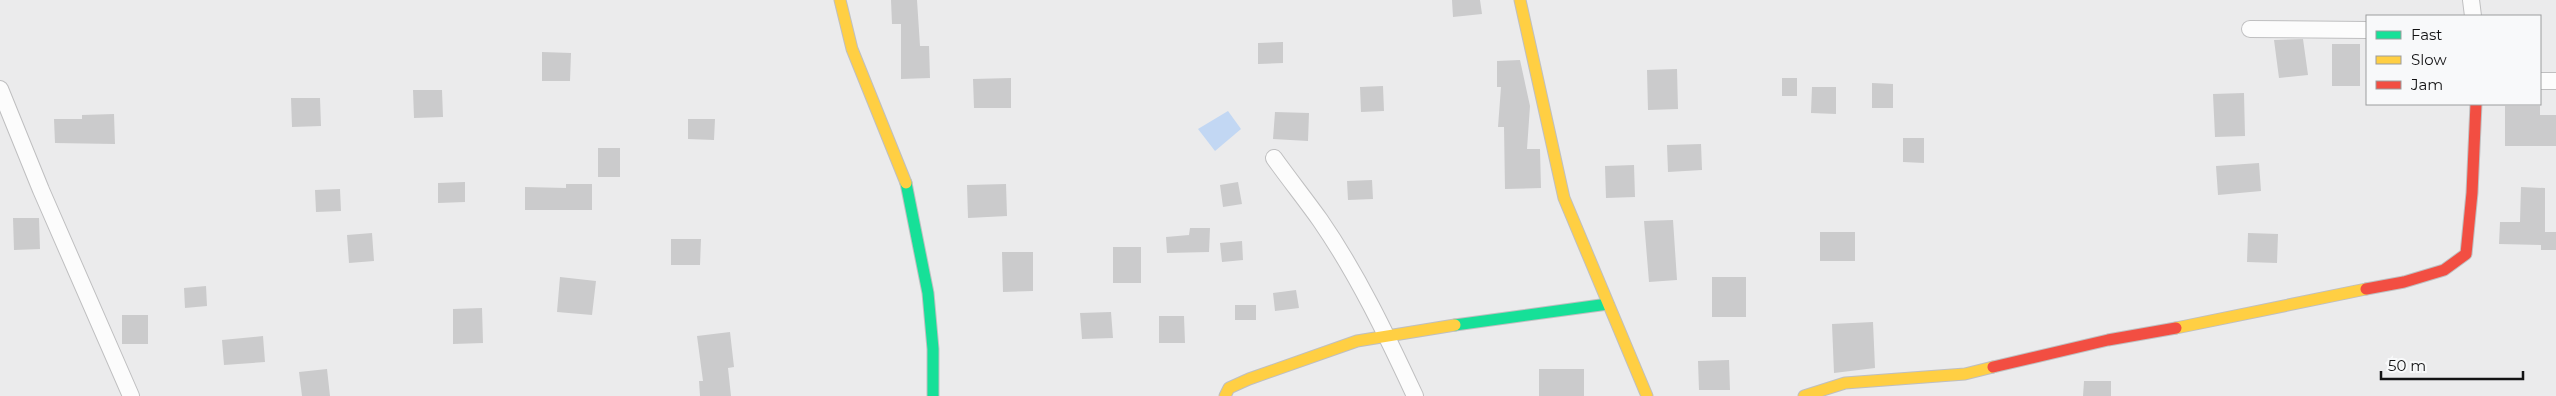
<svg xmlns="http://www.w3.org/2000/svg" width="2556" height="396" viewBox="0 0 2556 396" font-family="Montserrat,sans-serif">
<rect width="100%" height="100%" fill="#ebebec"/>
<!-- water -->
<path fill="#c2d7f3" d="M1228 111 1241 129 1215 151 1198 129Z"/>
<!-- building -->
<path fill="#cbcbcc" d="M891 0H917L920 46H929L930 78 901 79V24H892Z
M1452 0H1480L1482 14 1453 17Z
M2303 39 2308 75 2279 78 2274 40Z
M1283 42V63L1258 64V43Z
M2332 44H2360V86H2332Z
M542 52 571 53 570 81H542Z
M1520 60 1530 106 1527 149H1540L1541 188 1505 189 1504 127H1498L1501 87H1497V61Z
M1677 69 1678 109 1648 110 1647 70Z
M1011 78V108H974L973 79Z
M1782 78H1797V96H1782Z
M1872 83 1893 84V108H1872Z
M1383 86 1384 111 1361 112 1360 87Z
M1812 87H1836V114L1811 113Z
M413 90H442L443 117 414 118Z
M2244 93 2245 136 2215 137 2213 94Z
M291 98H320L321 126 292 127Z
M2505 106H2540V115H2556V146H2505Z
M1275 112 1309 113 1308 141 1273 139Z
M114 114 115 144 55 143 54 119H82V115Z
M688 119H715L714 140 688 139Z
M1903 138H1924V163L1903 162Z
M1701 144 1702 170 1668 172 1667 145Z
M598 148H620V177H598Z
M2259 163 2261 191 2218 195 2216 166Z
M1634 165 1635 197 1606 198 1605 166Z
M1372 180 1373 199 1348 200 1347 181Z
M465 182V202L438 203V183Z
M1238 182 1242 204 1223 207 1220 185Z
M566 184H592V210H525V187L566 188Z
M1006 184 1007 216 968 218 967 185Z
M2521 187 2545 188V232H2556V250H2541V245L2499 244 2500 222H2520Z
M340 189 341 211 316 212 315 190Z
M13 218H39L40 249 14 250Z
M1673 220 1677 280 1649 282 1644 221Z
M1190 228H1210L1209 252 1167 253 1166 237 1189 235Z
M1820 232H1855V261H1820Z
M372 233 374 261 349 263 347 235Z
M2248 233 2278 234 2277 263 2247 262Z
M671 239H701L700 265H671Z
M1242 241 1243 260 1222 262 1220 243Z
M1113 247H1141V283H1113Z
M1002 252H1033V291L1003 292Z
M560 277 596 281 592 315 557 312Z
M1712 277H1746V317H1712Z
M206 286 207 306 185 308 184 288Z
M1296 290 1299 308 1275 311 1273 293Z
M1235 305H1256V320H1235Z
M482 308 483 343 453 344V309Z
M1111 312 1113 338 1082 339 1080 313Z
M122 315H148V344H122Z
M1159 316H1184L1185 343H1159Z
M1873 322 1875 368 1834 373 1832 324Z
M730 332 734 367 728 368 731 396H700L699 381H703L697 336Z
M263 336 265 362 224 365 222 340Z
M1729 360 1730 390H1699L1698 361Z
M327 369 330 396H302L299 372Z
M1539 369H1584V396H1539Z
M2084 381H2111V396H2083Z"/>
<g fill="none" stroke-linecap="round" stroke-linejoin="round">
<!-- street casing -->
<g stroke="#bfbfc0" stroke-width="18">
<path id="street" d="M2471 0 2473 16
M2250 29 2367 30
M2540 81H2556
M0 89 41 190 131 396
M1274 158C1289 179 1305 199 1320 220 1358 275 1387 336 1415 396"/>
</g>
<!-- fast casing -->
<g stroke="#bfbfc0" stroke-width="13">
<path id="fast" d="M906 183 928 293 933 349V396
M1455 325 1608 304"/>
</g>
<!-- slow casing -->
<g stroke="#bfbfc0" stroke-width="13">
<path id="slow" d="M840 0 852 49 906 183
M1520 0 1564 198 1647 396
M2176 328 2366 289
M1225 396 1229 388 1249 379 1357 341 1455 325
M1804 396 1845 383 1965 374 1993 367"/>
</g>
<!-- jam casing -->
<g stroke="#bfbfc0" stroke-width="13">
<path id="jam" d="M2366 289 2404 282 2444 270 2466 254 2472 193 2476 104
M1993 367 2108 340 2176 328"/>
</g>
<!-- street -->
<use href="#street" stroke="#fcfcfc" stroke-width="16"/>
<!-- fast -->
<use href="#fast" stroke="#16e098" stroke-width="11"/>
<!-- slow -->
<use href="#slow" stroke="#ffcf43" stroke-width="11"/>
<!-- jam -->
<use href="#jam" stroke="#f24e42" stroke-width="11"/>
</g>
<!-- legend -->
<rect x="2366" y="15" width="175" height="90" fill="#f8f9fa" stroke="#9c9d9e"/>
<rect x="2376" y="31" width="25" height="8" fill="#16e098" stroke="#9c9d9e"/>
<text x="2411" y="40" font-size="15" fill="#131314">Fast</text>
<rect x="2376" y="56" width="25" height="8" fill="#ffcf43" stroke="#9c9d9e"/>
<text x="2411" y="65" font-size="15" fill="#131314">Slow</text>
<rect x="2376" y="81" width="25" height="8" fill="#f24e42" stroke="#9c9d9e"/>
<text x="2411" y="90" font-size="15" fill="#131314">Jam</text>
<!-- scale -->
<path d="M2381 371v8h142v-8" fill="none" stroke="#131314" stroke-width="2.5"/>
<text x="2388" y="371" font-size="15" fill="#131314" stroke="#f8f9fa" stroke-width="4" paint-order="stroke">50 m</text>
</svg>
